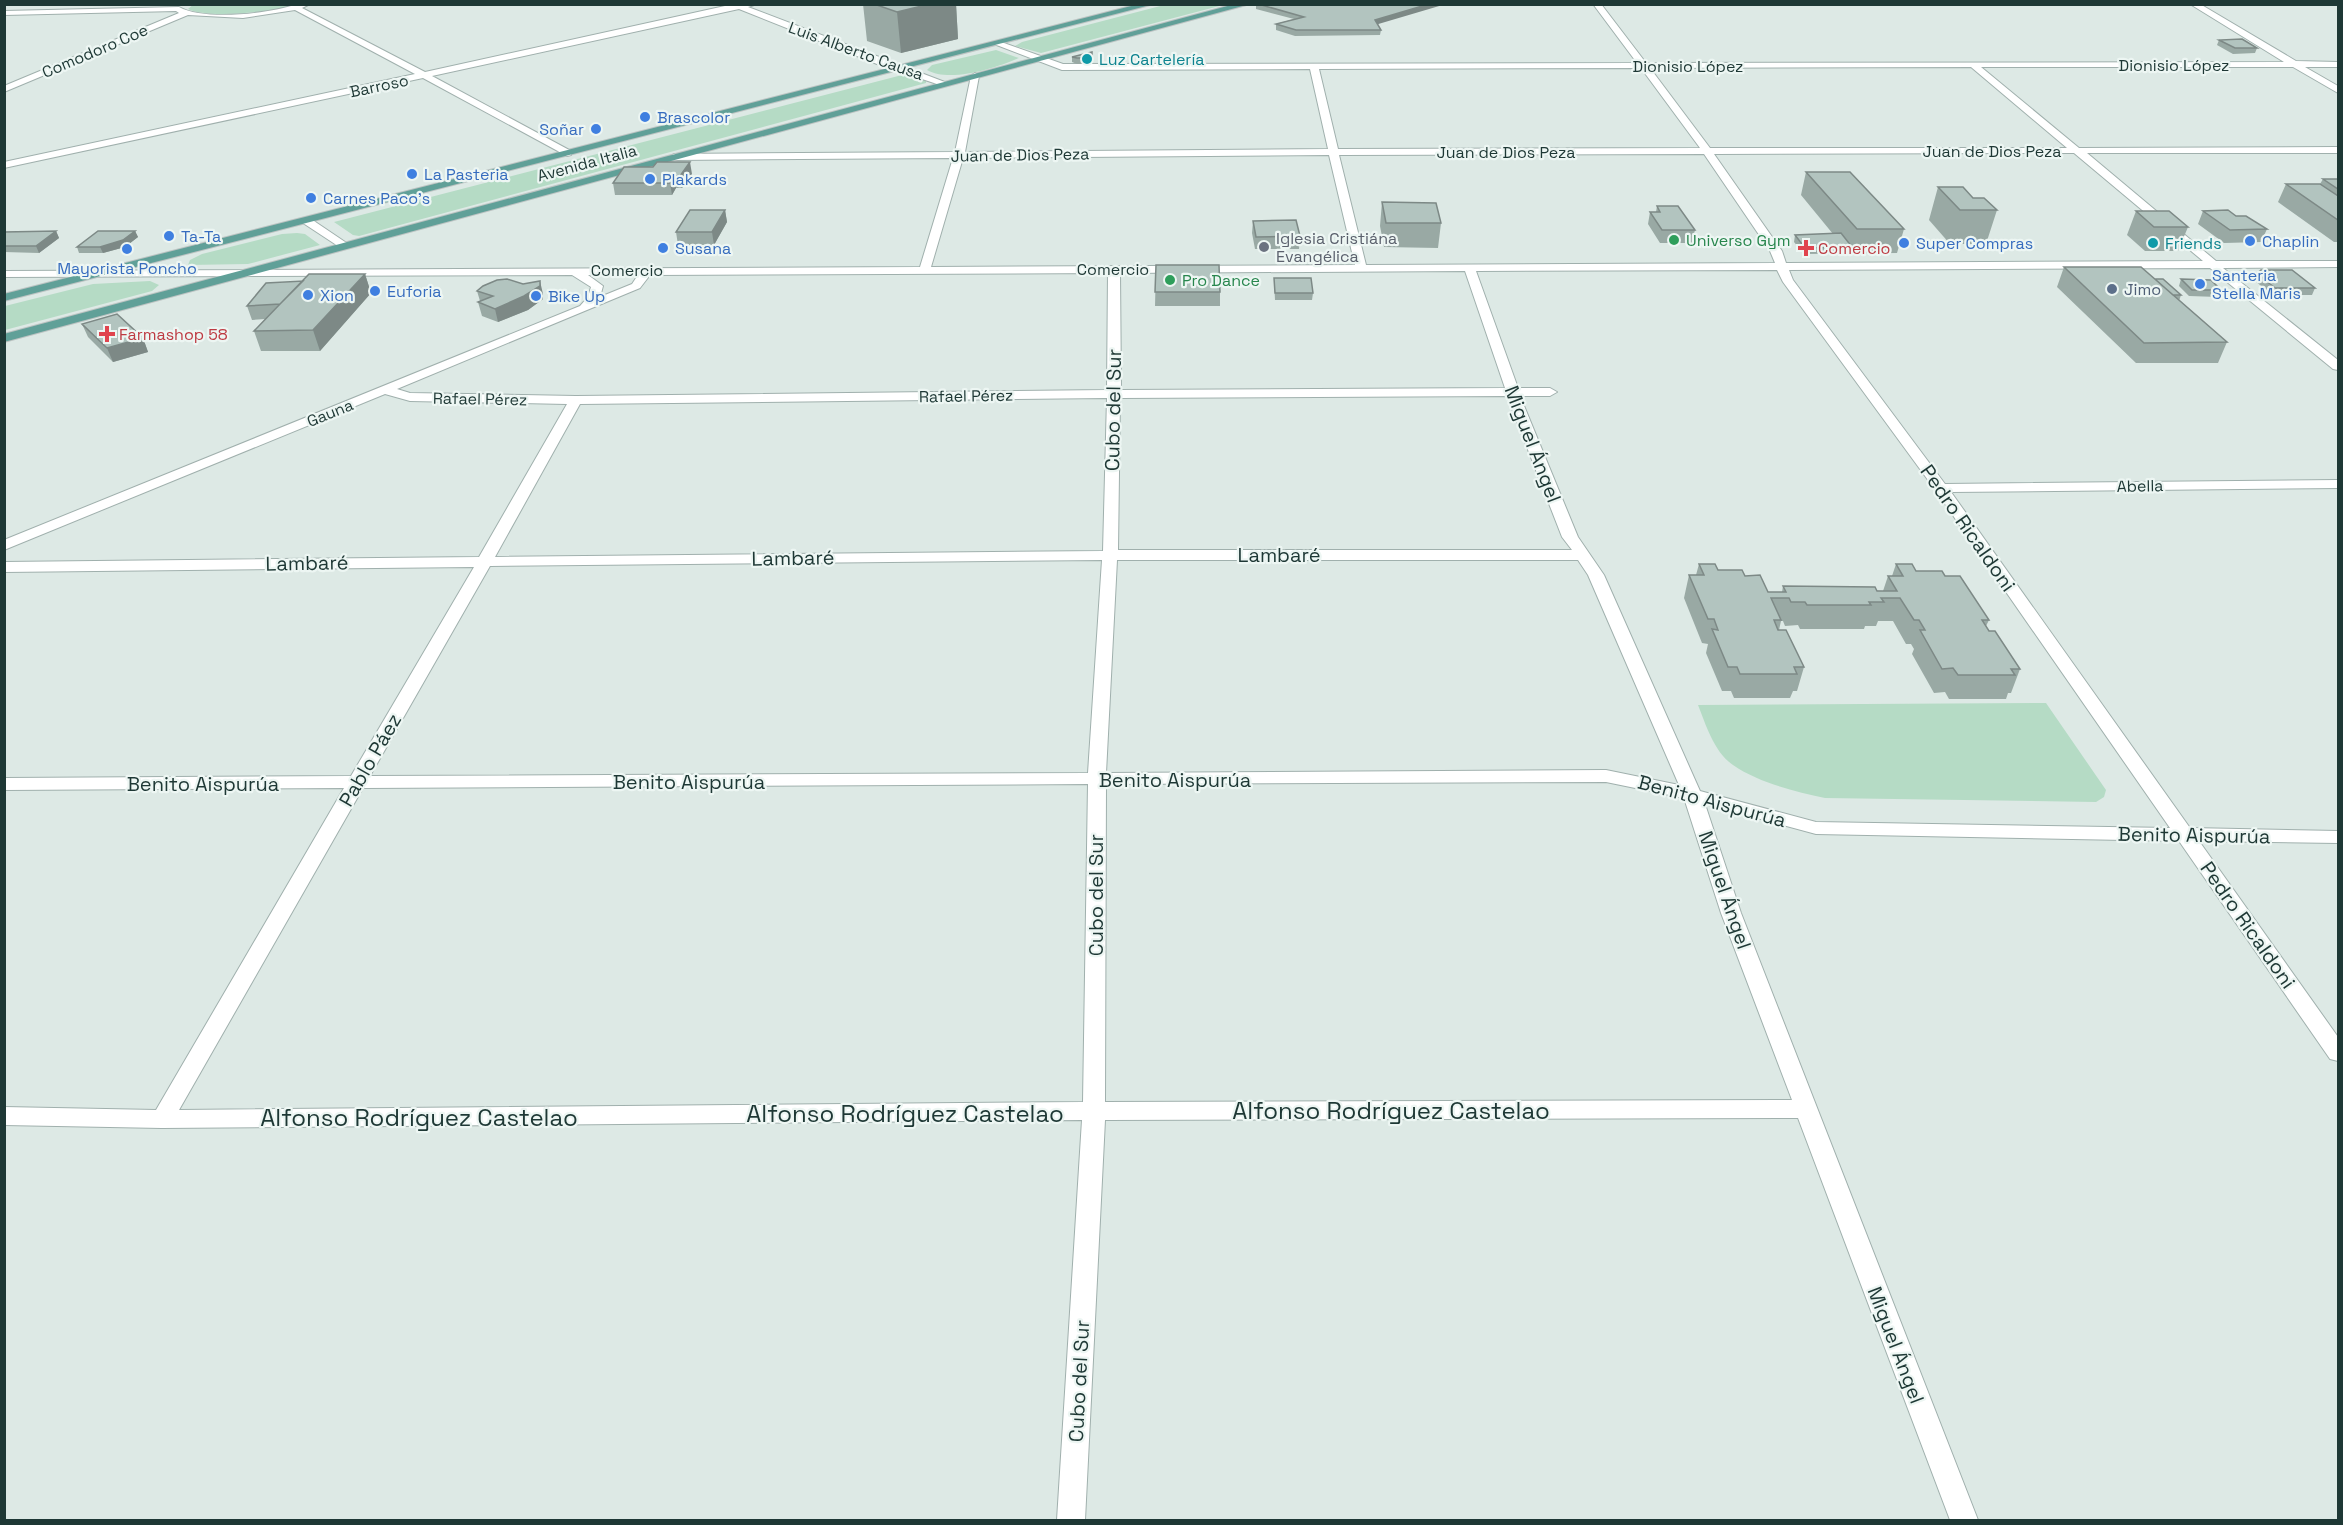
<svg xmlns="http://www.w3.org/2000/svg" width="2343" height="1525" viewBox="0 0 2343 1525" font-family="'Space Grotesk',sans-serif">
<rect width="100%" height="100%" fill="#dde9e5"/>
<!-- green -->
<path fill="#b5dbc5" d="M194 4 294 5C273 12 207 19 188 9Z
M1168 4 1223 5 1041 53 1015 46 1022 42Z
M996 50 1019 58C995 68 950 83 927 70L932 65Z
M906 74 926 81V83L359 236 353 235 334 222Z
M297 233 305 234 320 245 248 264 188 265 190 260 202 254 282 234Z
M150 281 159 285 152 291 5 330V306L93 284Z
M2046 703 2106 790 2104 797 2096 802 1825 798C1794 791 1759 783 1733 765 1714 752 1706 725 1698 705Z"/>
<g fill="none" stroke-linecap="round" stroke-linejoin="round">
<!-- minor casing -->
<g stroke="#a0b0ad" stroke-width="2">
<path id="minor" d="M297 4H310L302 8 425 72 734 4H757L748 7 950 84 943 86 877 64 739 9 432 76 571 151V155L567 156 423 78 4 168V162L415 74 295 10 243 18 188 15 4 92V86L179 13 176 11 4 15V11L179 7C204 21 269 14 297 4Z
M1593 4H1601L1646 63 2284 62 2190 4H2200L2296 61 2338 62V67H2305L2338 86V93L2293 67H1981L2079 148 2338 147V153H2087L2216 261H2338V267L2223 268 2338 360V370L2333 369 2210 268 1789 270 1793 280 1945 484 2338 480V488L1951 492 2190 828 2338 831V843L2199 841 2338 1037V1061L2330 1059 2179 841 1816 834 1705 804 1741 913 1978 1520H1950L1798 1118 1105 1120 1085 1520H1057L1082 1120 162 1128 4 1125V1107L156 1110 344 788 4 790V778L351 776 474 567 4 572V562L479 557 567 404 410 401 385 394 4 550V540L580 306 588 297 591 287 572 275 4 277V271L920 267 953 158 674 160 669 157 674 154 955 152 971 76 975 73 979 76 965 152 1328 149 1310 69 1062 70 994 44 1001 42 1063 64 1637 63ZM1971 67 2067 148H1710L1650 68ZM1641 68 1700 148 1338 149 1319 69ZM2074 153 2203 261 1786 263 1782 251 1714 154ZM1704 154 1770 251 1775 263 1366 265 1339 155ZM1329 155 1355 265 931 267 963 158ZM1777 270 1783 282 1936 491 2170 828 1816 822 1700 791 1604 575 1578 537 1520 396H1550L1557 392 1550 388H1518L1476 271ZM1465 271 1505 388 1121 390 1120 273ZM1108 273 1107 390 576 396 410 393 397 389 640 288 650 275ZM588 275H638L632 284 600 297 603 286ZM1507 396 1562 537 1572 550H1118L1120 398ZM1107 398 1103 551 495 557 580 404ZM1102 560 1088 773 370 776 490 566ZM1117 560H1578L1588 575 1679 785 1606 770 1106 773ZM1606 782 1684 798 1721 913 1792 1100 1105 1102 1106 784ZM1088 784 1083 1102 179 1110 363 788Z
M307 218 311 219 351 246 349 248H341L303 223 302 221Z"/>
</g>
<!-- major casing -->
<g stroke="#bcc3c2" stroke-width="2">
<path id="major" d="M1139 4H1154L4 301V294Z
M1235 4H1250L4 342V334Z"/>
</g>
<!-- minor -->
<use href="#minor" fill="#fff" fill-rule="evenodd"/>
<!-- major -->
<use href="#major" fill="#60a098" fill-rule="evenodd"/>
</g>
<!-- wall -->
<path fill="#99a9a4" d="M863 4H956L958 39 901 53 867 41Z
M1256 4 1378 24 1381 30 1380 35 1295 36 1276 30V24L1294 19 1256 9Z
M2219 40 2257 48 2255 53 2233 54 2217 45Z
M1092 52V63L1077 64 1072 62V57Z
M1806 172 1904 229 1897 253 1804 254 1794 242 1795 235 1833 234 1801 195Z
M692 174 682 188H676L672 195H615L613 183Z
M2323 179H2338V242H2334L2278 202 2286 184H2320Z
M1938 187 1997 210 1986 244H1950L1929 220Z
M1382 202 1441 223 1438 248 1384 247 1380 226Z
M1657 206 1695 230 1692 243H1660L1648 224 1650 212H1656Z
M725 210 727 222 714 245H678L676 232Z
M2136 211 2188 227 2178 251H2145L2127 235Z
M2203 211 2236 216 2267 229 2261 242 2224 243 2198 224Z
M1253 221 1300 236 1299 249H1255L1252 233Z
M56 231 59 238 39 253 4 252V232Z
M135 231 138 237 125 247 103 253H79L77 247Z
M1156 265 1220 292V306H1155Z
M2064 267 2155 279 2181 295 2179 301 2227 342 2218 363H2136L2057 287Z
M2257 273 2315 288 2312 295H2272L2254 280Z
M365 274 371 293 320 351H261L254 331 265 319 252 320 247 306 303 281Z
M1274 278 1313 293 1312 300H1275Z
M2181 279 2221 290 2218 297 2189 296 2179 286Z
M477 291 543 294V299L528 310 498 322 482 316 478 302 480 301Z
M82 324 143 338 148 352 113 362 88 337Z
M1699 564 1718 570 1745 576 1768 592H1782L1783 586 1883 591 1888 576H1892L1896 564 1916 571 1945 576 1989 620 1986 626 1989 631 2020 669 2011 693H2008L2006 699H1949L1945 692 1934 693 1912 654 1914 649 1911 644H1906L1893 621H1878L1876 626H1865L1864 629H1800L1798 625 1785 626 1783 621H1781L1779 630 1804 667 1797 691H1793L1790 698H1734L1731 691H1722L1706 653 1708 644 1702 643 1684 598 1689 575H1696Z"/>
<!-- shaded-wall -->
<path fill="#7d8986" d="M930 4H956L958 39 901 53 897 12Z
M1429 4H1446L1375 25V20Z
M690 162 692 174 682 188 680 176Z
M674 176 676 188 672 195 670 183Z
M725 210 727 222 714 245 712 232Z
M56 231 59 238 39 253 36 246Z
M135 231 138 237 125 247 103 253 100 247Z
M365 274 371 293 320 351 313 330Z
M540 281 543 294V299L528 310 498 322 495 309Z
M143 338 148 352 113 362 107 348Z"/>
<!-- building -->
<path fill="#b2c4bf" stroke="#7d8986" stroke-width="1.5" d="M874 4H930L897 12Z
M1258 4H1429L1375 20 1381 30H1296L1276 24 1304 17Z
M2242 39 2257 48H2235L2219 40Z
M1092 52V58H1077L1072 57Z
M657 162H690L680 176H674L670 183H613L624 167H653Z
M1806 172H1850L1904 229H1857Z
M2323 179H2338V189Z
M2286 184H2320L2338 196V220Z
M1938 187H1963L1973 198H1984L1997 210H1960Z
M1382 202 1436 203 1441 223H1386Z
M1657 206H1678L1695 230H1662L1650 212H1660Z
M690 210H725L712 232H676Z
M2228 210 2236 216H2246L2267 229 2230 230 2203 211Z
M2136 211H2169L2188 227H2154Z
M1296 220 1300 236 1256 237 1253 221Z
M56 231 36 246H4V232Z
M98 231H135L123 240 100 247H77Z
M1841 233 1852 247 1805 248 1795 235Z
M1156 265H1219L1220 292H1155Z
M2064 267H2141L2227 342 2144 343Z
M2261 270H2292L2315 288H2275L2257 273Z
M309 274H365L313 330 254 331Z
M1274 278H1311L1313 293H1275Z
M507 279 523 284 540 281V286L524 296 495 309 478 302 493 296 477 291 483 286 497 280Z
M2155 279H2163L2181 295H2173Z
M2181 279 2211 280 2221 290H2192Z
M303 281 280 304 247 306 266 283Z
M117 314 143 338 107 348 82 324Z
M1699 564H1715L1718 570H1742L1745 576 1760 575 1768 592H1786L1783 586 1875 587 1877 591H1897L1888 576H1903L1896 564H1912L1916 571H1942L1945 576H1960L1989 620H1982L1989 631H1995L2020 669H2011L2015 675H1958L1953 668 1942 669 1920 630H1925L1919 620H1914L1900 598H1881L1884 602H1869L1871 605H1807L1805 602H1791L1789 598H1771L1781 620H1774L1778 630H1786L1804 667H1794L1797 674H1740L1737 667H1728L1712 629 1718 630 1714 619H1708L1689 575H1704Z"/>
<!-- markers -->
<g fill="#0f9aa8" stroke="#edf6f3" stroke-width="2">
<circle cx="1087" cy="59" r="6"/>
<circle cx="2153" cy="243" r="6"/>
</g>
<g fill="#3f7fe0" stroke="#edf6f3" stroke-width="2">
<circle cx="645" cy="117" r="6"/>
<circle cx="596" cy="129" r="6"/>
<circle cx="412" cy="174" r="6"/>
<circle cx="650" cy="179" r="6"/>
<circle cx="311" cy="198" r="6"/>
<circle cx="169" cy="236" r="6"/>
<circle cx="2250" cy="241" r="6"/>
<circle cx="1904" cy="243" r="6"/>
<circle cx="663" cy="248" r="6"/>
<circle cx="127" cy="249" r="6"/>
<circle cx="2200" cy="284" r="6"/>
<circle cx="375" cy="291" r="6"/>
<circle cx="308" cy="295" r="6"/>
<circle cx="536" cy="296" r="6"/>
</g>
<g fill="#2e9e5b" stroke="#edf6f3" stroke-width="2">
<circle cx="1674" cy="240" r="6"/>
<circle cx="1170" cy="280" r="6"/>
</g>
<circle fill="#6b7280" stroke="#edf6f3" stroke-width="2" cx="1264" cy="247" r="6"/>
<g fill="#e0444e" stroke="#edf6f3" stroke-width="2">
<path d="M1803 239h6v6h6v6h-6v6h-6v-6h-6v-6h6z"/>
<path d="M104 325h6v6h6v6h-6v6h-6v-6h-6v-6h6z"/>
</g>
<circle fill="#5c6f8a" stroke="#edf6f3" stroke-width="2" cx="2112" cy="289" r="6"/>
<g text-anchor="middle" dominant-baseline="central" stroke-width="4.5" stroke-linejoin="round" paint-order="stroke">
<!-- far-street labels -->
<g font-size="16" fill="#1e3835" stroke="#edf6f3">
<text transform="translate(95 51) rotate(-23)">Comodoro Coe</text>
<text transform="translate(856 51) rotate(20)">Luis Alberto Causa</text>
<text x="2174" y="65">Dionisio López</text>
<text x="1688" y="66">Dionisio López</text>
<text transform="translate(379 86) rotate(-12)">Barroso</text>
<text x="1992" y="151">Juan de Dios Peza</text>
<text x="1506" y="152">Juan de Dios Peza</text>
<text transform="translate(1020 155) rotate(-1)">Juan de Dios Peza</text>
<text transform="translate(587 163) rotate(-15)">Avenida Italia</text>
<text x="1113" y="269">Comercio</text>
<text x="627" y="270">Comercio</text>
<text transform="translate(966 396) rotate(-1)">Rafael Pérez</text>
<text transform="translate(480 399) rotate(1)">Rafael Pérez</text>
<text transform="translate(330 413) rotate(-22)">Gauna</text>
<text transform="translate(2140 486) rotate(-1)">Abella</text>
</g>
<!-- far-culture labels -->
<g font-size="16" fill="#0d838f" stroke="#edf6f3" text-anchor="start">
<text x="1099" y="59">Luz Cartelería</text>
<text x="2165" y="243">Friends</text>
</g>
<!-- far-shop labels -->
<g font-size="16" fill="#366cbe" stroke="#edf6f3" text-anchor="start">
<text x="657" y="117">Brascolor</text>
<text x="584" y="129" text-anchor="end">Soñar</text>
<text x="424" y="174">La Pasteria</text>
<text x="662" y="179">Plakards</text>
<text x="323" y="198">Carnes Paco's</text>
<text x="181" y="236">Ta-Ta</text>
<text x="2262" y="241">Chaplin</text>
<text x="1916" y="243">Super Compras</text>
<text x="675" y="248">Susana</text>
<text x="127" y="268" text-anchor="middle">Mayorista Poncho</text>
<text x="2212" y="275">Santeria<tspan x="2212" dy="18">Stella Maris</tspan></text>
<text x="387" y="291">Euforia</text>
<text x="320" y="295">Xion</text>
<text x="548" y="296">Bike Up</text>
</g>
<!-- far-worship labels -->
<g font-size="16" fill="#5b616d" stroke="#edf6f3" text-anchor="start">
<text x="1276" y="238">Iglesia Cristiána<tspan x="1276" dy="18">Evangélica</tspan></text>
</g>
<!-- far-leisure labels -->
<g font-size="16" fill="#27864d" stroke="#edf6f3" text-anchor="start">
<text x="1686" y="240">Universo Gym</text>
<text x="1182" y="280">Pro Dance</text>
</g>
<!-- far-health labels -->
<g font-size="16" fill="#be3a42" stroke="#edf6f3" text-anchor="start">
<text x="1818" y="248">Comercio</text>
<text x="119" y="334">Farmashop 58</text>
</g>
<!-- far-service labels -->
<g font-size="16" fill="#4e5e75" stroke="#edf6f3" text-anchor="start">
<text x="2124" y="289">Jimo</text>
</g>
<!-- street labels -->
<g font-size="20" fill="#1e3835" stroke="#edf6f3">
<text transform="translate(1113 410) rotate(-89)">Cubo del Sur</text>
<text transform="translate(1533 444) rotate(69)">Miguel Ángel</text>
<text transform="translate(1968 528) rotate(55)">Pedro Ricaldoni</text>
<text x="1279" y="555">Lambaré</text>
<text transform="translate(793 558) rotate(-1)">Lambaré</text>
<text transform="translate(307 563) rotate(-1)">Lambaré</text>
<text transform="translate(370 760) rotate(-60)">Pablo Páez</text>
<text x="1175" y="780">Benito Aispurúa</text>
<text x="689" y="782">Benito Aispurúa</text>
<text x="203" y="784">Benito Aispurúa</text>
<text transform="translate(1712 801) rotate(15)">Benito Aispurúa</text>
<text transform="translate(2194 835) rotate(1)">Benito Aispurúa</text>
<text transform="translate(1725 890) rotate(71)">Miguel Ángel</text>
<text transform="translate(1096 895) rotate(-90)">Cubo del Sur</text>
<text transform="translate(2248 925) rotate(55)">Pedro Ricaldoni</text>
<text transform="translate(1896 1345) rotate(69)">Miguel Ángel</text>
<text transform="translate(1079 1381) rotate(-87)">Cubo del Sur</text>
</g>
<!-- near-street labels -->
<g font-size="24" fill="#1e3835" stroke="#edf6f3">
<text x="1391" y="1110">Alfonso Rodríguez Castelao</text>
<text x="905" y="1113">Alfonso Rodríguez Castelao</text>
<text x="419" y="1117">Alfonso Rodríguez Castelao</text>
</g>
</g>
<!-- border -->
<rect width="2343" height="1525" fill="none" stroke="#1e3835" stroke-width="12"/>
</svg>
